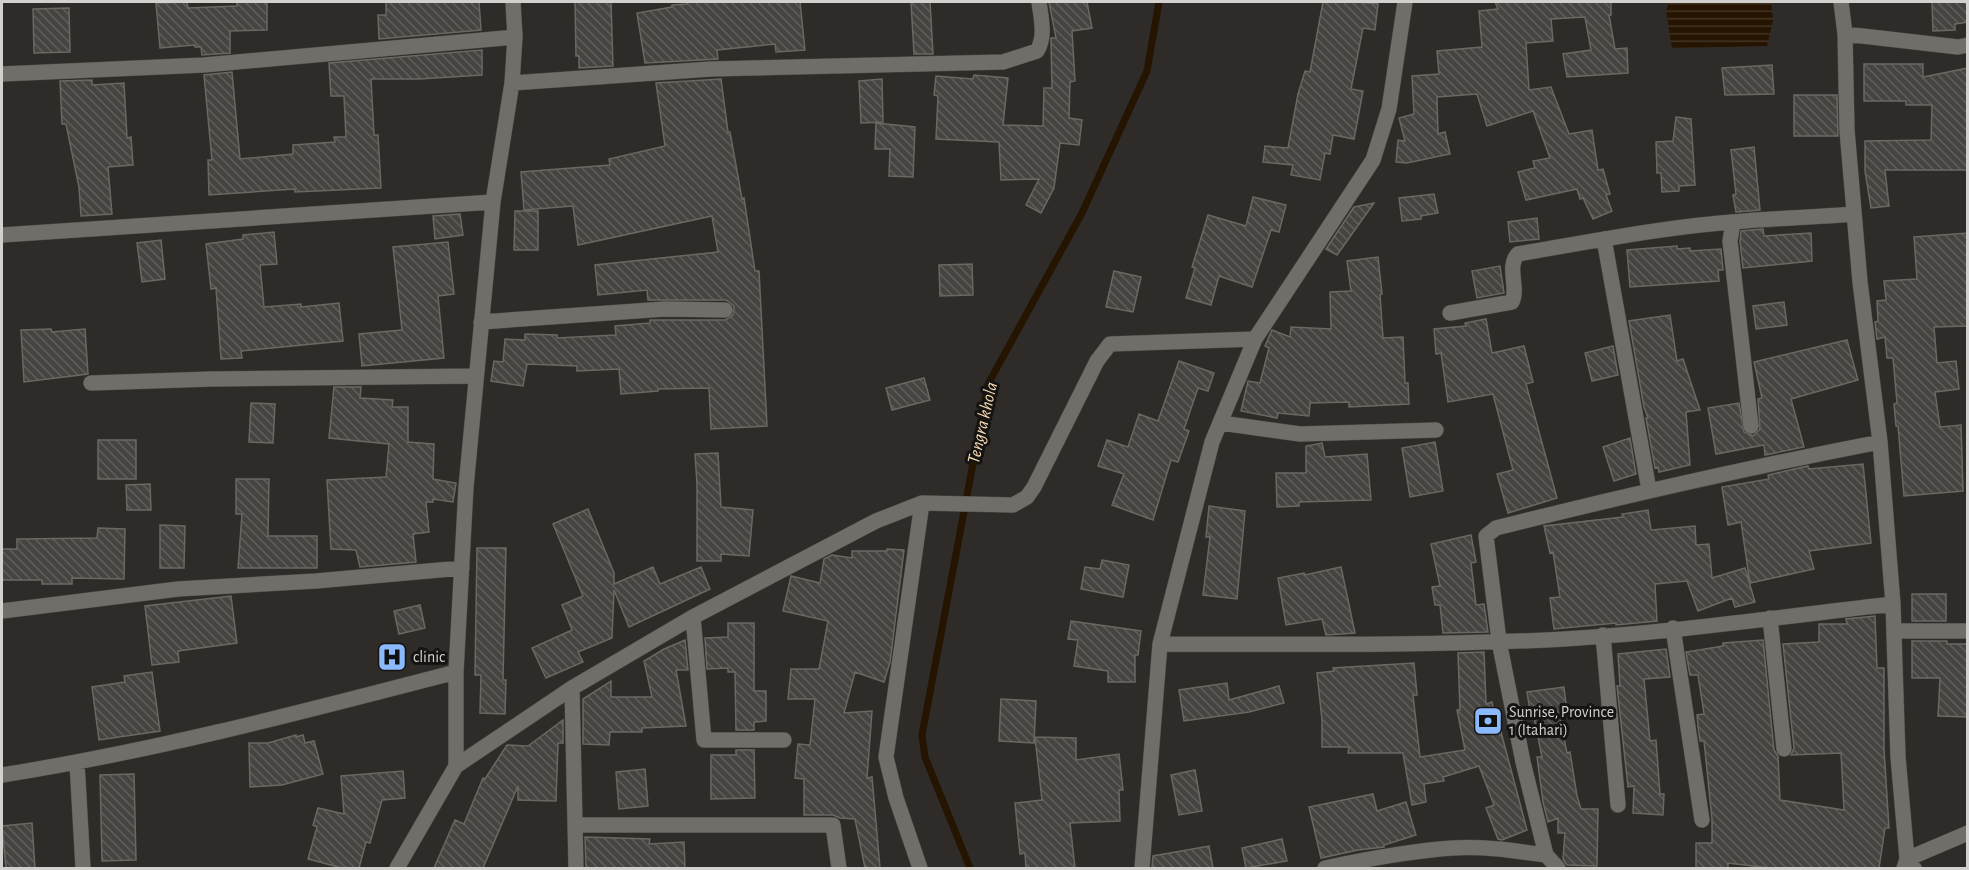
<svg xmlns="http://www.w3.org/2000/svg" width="1969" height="870" viewBox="0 0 1969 870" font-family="'Alegreya Sans',sans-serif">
<defs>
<pattern id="water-rules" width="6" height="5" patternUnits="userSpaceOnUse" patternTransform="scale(1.5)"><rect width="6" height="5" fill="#241400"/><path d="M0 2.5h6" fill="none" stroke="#433524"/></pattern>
<pattern id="building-back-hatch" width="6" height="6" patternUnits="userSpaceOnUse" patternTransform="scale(1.5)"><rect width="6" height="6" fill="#464340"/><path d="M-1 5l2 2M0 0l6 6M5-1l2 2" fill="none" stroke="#605d5a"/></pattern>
</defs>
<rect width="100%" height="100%" fill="#2e2b28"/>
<!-- water -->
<path fill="url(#water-rules)" d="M1669 2H1771L1773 20 1767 46 1672 48 1666 11Z"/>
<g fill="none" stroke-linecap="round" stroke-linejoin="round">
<!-- stream -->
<path stroke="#241400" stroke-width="7" d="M970 868 925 757 922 735 988 384 1082 213 1147 71 1159 2"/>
</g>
<!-- building -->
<path fill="url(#building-back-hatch)" stroke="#6b6864" stroke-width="1.5" d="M187 2 188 8 237 6V2H267V30L230 31V53L202 55 201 47H195V45L160 48 156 3Z
M386 2H479L481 30 379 39 378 15H386Z
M575 2H611L613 66 579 68V56H576Z
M687 2H800L805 50 776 52 775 44 717 50 718 59 645 63 637 13 672 7V5L687 4Z
M911 2H930L933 54H914Z
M1049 2H1087L1092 28 1072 31 1075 81 1070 82 1069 118 1082 120 1079 145 1060 143 1054 188 1041 213 1026 205 1039 179 1001 180 999 142 936 139 938 96 934 95 936 76 973 79 974 75 1008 78 1003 125 1043 126 1044 88H1052L1051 42V38H1056Z
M1323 2H1359L1378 4 1375 30 1363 28 1351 89 1363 91 1354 139 1333 135 1330 154 1325 153 1320 180 1291 175 1293 165 1263 162 1265 146 1288 148 1298 94 1305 71 1310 72Z
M1495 2H1611V15H1609L1615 49 1627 48 1628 73 1567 77 1563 54 1591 50 1585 17 1551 19 1553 41 1526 43 1529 90 1551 87 1569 134 1592 130 1598 170 1603 169 1610 194 1606 195 1612 211 1593 219 1583 198 1580 199 1577 189 1526 200 1518 172 1535 168 1533 161 1550 158 1533 111 1487 126 1477 94 1437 97 1438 134 1445 132 1450 154 1407 163 1396 162 1398 140 1405 141 1399 118 1414 114 1412 76 1439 74 1437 51 1482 47 1479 11 1498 9Z
M1932 2H1968V22L1955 24V30L1933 31Z
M69 8 70 52 34 53 33 9Z
M482 50V75L419 79H371L374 135H378L381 188 295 192V189L209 195 208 160H212L204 75 232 72 240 159 293 154V145L335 142 334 137H346L344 96H331L329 63Z
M1864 64H1923V77L1968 68V170H1885L1889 206 1871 208 1865 171V141L1931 140 1932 105H1906V101H1864Z
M1772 65 1774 94 1725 95 1722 68Z
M721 79 728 132H730L742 199 744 198 755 271H759L767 426 711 429 709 388 658 389V391L621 394 619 369 577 371V366L527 364 523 386 491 381 494 361 503 362 505 339 525 340V334L557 335V338L616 335 615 326 650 323V320H725L733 315 734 306 726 300H648L647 290 598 295 595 265 718 252 712 216 578 245 573 206 524 210 521 172 610 165 609 159 665 146 656 83Z
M882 79 883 122 861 123 859 81Z
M92 80V85L124 83 127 138 131 137 133 165 108 167 112 214 81 216 79 187 66 124H62L60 81Z
M1794 95H1837L1838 136H1794Z
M1676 117 1691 119 1695 185 1679 186V191L1662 192 1661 173H1657L1656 142 1673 141Z
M876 123 915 127 913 177 889 176 890 149H875Z
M1754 147 1760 210 1736 212 1733 195 1736 194 1731 150Z
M1434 194 1438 213 1421 216V219L1402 221 1399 198Z
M1253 197 1286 205 1279 232 1271 230 1252 287 1219 276 1211 305 1186 298 1195 268 1192 267 1208 215 1246 226Z
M1374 203 1337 255 1326 249 1354 207Z
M515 211H538V250H514Z
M460 214 463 235 435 239 433 216Z
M1537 218 1539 239 1510 242 1508 222Z
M1763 229 1764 236 1811 233 1812 261 1743 268 1740 241 1741 231Z
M274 232 277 264 260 265 264 307 301 304V307L339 303 343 341 241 351 242 358 221 359 216 288 211 289 206 244 243 239V235Z
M1968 233V326L1934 327 1937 363 1956 361 1959 389 1935 392 1940 427 1961 425 1963 491 1904 496 1898 426H1896L1894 404 1897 403 1893 358H1887L1885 337 1877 339 1875 322 1878 321 1877 301 1886 300 1884 281 1917 279 1914 237Z
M161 240 165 279 142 282 137 243Z
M448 242 454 294 438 296 444 358 362 366 359 334 402 330 393 247Z
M1677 246V249L1690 248V251L1721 249 1723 270H1718L1719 281 1630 287 1627 250Z
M1378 257 1382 294 1380 295 1383 338 1403 337 1405 383H1408L1409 404 1349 407V402L1310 403 1309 416 1278 413 1277 418 1241 411 1248 381 1260 383 1269 348 1265 346 1272 330 1290 337 1291 327 1331 329 1330 292 1351 291 1347 261Z
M972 264 973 295 940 296 939 265Z
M1500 266 1504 293 1477 298 1472 271Z
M1114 271 1141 277 1133 312 1106 307Z
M1784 302 1787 325 1756 329 1753 306Z
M1670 315 1677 361 1683 359 1700 410 1686 412 1690 465 1659 472 1658 467 1655 468 1646 418H1648L1644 407 1629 321Z
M1486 319 1492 353 1524 346 1533 382 1526 384 1557 498 1508 513 1497 474 1513 470 1493 394 1448 402 1441 353 1436 354 1434 329 1466 326 1465 323Z
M51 329 52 332 85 329 88 374 24 382 21 330Z
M1847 340 1858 380 1791 399 1804 447 1765 455 1764 445 1716 454 1708 408 1739 403 1744 432 1753 436 1760 429 1758 399 1762 398 1754 362Z
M1613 346 1618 375 1592 381 1585 353Z
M1179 361 1214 373 1208 391 1198 388 1184 429 1189 431 1178 462 1171 460 1153 520 1112 505 1124 474 1098 466 1107 440 1128 447 1139 414 1158 421Z
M924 378 930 400 892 410 886 388Z
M334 387H361L360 398 393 400 392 407H408V442L434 444 433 479 456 483 453 502 433 499V502H426L429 532 413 534 416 562 360 567 356 550 331 549 327 480 386 477 389 444 329 438Z
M251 403 275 404 273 443 249 442Z
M1630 438 1636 474 1614 481 1603 447Z
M98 440H136V479H98Z
M1435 442 1443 491 1410 497 1402 448Z
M1322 443 1325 457 1367 454 1371 500 1299 502V506L1277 507 1276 473H1306V446Z
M718 453 721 507 753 510 749 556 721 554V561H697V484L695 454Z
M1863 464 1871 543 1809 551 1814 569 1750 583 1741 522 1728 525 1722 487 1769 479 1768 475 1808 466 1809 469Z
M236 479H269L268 536H317V568H238L242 514H236Z
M150 484 151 510H127L126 485Z
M1209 506 1245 511 1237 599 1203 595 1210 537H1206Z
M588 509 614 573V584L653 567 660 584 701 567 710 589 629 627 614 590 612 638 578 652 583 662 546 678 532 648 572 630 562 605 583 596 553 524Z
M1648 510 1651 530 1695 526 1696 545 1709 544 1712 578 1745 568 1755 602 1735 607 1732 598 1698 611 1687 581 1655 584 1657 621 1616 625V623L1554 629 1550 598 1560 597 1553 552 1550 553 1544 526 1623 517 1622 514Z
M160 525 185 526 184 568H160Z
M98 528 125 529 124 579 72 578V584H42V580H2V549H17V539L97 538Z
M1471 535 1476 562 1471 563 1476 605 1484 604 1488 632 1443 633 1440 605H1435L1432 587 1440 586 1431 544Z
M477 548H506L503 680H506L505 714 480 713 481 675H475Z
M887 549 904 550 890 662 884 682 855 672 844 713 872 711 867 778 872 777 880 868H865L855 819 840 818 833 815H804V779L795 778 798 744 810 745 815 699H788L791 669H819L828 621 783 611 791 576 820 583 824 559 832 555 852 558V551H887Z
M1102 560 1129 565 1123 597 1081 589 1085 567 1100 569Z
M1341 567 1355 633 1326 635 1322 619 1286 625 1278 578 1304 573 1305 575Z
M1912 594H1946V621H1912Z
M231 596 237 643 178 651 179 662 152 665 145 606Z
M420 605 425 628 399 634 394 611Z
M1875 616 1877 668H1884V749L1889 828H1885L1879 868H1770L1728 863V868H1696V843H1712V819L1704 741H1700L1698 726 1697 715 1704 714 1698 675H1690L1686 652 1723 646V643L1763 640 1774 750 1778 756 1780 800 1844 810 1841 753 1791 755 1794 748 1783 644 1819 642V624H1847L1846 619Z
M1071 621 1141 631 1138 655H1135V682H1108V671L1074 666 1078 640 1068 639Z
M728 623H754V691H766V721L754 722V730H736L735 672H728V668L707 669 705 638 728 637Z
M685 640 688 670H676L686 726 642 728V732H610L609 745 583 744V699L611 681V697H652L644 661 664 649Z
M1912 641H1947V644H1968V717L1938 716 1940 678H1912Z
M1666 649 1670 677 1644 679 1650 741 1656 740 1660 794H1664L1663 815 1633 813 1634 786 1628 787 1617 686H1620L1618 654Z
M1484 652 1486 704 1492 702 1498 733 1501 732 1527 830 1502 840 1498 839 1486 808 1494 805 1479 766 1443 777 1444 781 1424 784 1426 802 1412 805 1403 753H1348L1349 747H1322V720L1317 673 1334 671 1333 668 1414 663 1417 695H1413L1420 757 1465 750 1457 710H1460L1458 653Z
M152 672 160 731 99 740 92 687 125 682 124 676Z
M1227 683 1229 700 1279 686 1284 703 1249 712 1184 721 1179 690Z
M1564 687 1567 712 1559 713 1567 753 1570 752 1577 796 1581 809H1598L1597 866 1567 865 1563 859 1565 833H1558V818L1548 822 1543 802 1537 757H1542L1534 717H1531L1527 692Z
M1001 699 1036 701 1034 743 999 741Z
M563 720V743H558L556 801 518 800V786L483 868H434L455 820 464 824 483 778 485 779 507 745 528 746Z
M296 735V737L303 735 305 743 314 741 323 774 282 785 250 787 249 743H268Z
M1035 737 1076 738V760L1119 754 1123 790H1119L1120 821 1070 823 1075 868H1026L1025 853 1020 854 1015 803 1042 800Z
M736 750H754L755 798 711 799V755H736Z
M645 769 648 806 619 809 616 772Z
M1195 770 1202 811 1179 815 1171 775Z
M403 771 405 798 382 800 370 843 366 842 359 868H342L308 859 317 827 313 825 318 808 344 814 341 776Z
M134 774 136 860 102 861 100 775Z
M1373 794 1377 811 1406 802 1416 835 1384 845V847L1358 850 1321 858 1309 807Z
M32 823 35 868H6L2 826Z
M585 837 650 839 649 844 684 842 685 868H586Z
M1282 839 1287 861 1246 868 1242 848Z
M1209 846 1213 868H1152L1153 856Z"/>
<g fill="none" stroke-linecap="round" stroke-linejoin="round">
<!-- minor casing -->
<g stroke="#4b4945" stroke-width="16">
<path id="minor" d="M1841 2 1845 34 1847 130 1860 282 1880 442 1893 604 1898 757 1907 859 1914 868
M1845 34 1958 47 1968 45
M2 74 204 65 515 37
M512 83 711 69 1003 62 1037 51C1046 36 1041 18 1039 2
M1733 222 1730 241 1751 426
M2 235 493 202
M1604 239 1649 490
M1450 313 1512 302C1519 288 1506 266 1518 254 1593 241 1669 226 1745 221 1781 218 1818 217 1854 214
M481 322 665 309 725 310
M91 383 212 379 476 376
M1221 423 1300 434 1436 430
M922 503 1013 505 1027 497 1034 487 1097 361 1110 344 1255 339
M2 611 178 589 316 581 462 568
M693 617 704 740H784
M1770 618 1784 749
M1673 628 1702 820
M1894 631H1968
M1603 635 1618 805
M1160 644C1289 644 1417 646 1546 640 1662 634 1778 617 1893 604
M572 688 576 868
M77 763 83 868
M456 766 572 688 693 617 876 521 922 503 886 757 896 798 920 868
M2 775C155 751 306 711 456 672
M575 825H833L839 868
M1546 855 1523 762 1499 641 1486 536 1496 528C1623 496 1751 467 1880 442
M397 868 456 766V672L466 487 493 202 512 83 515 37 513 2
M1142 868 1160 644 1212 442 1255 339 1373 160 1389 109 1405 2
M1325 868C1367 859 1410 851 1453 848 1484 846 1516 851 1546 855L1558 868
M1904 868 1907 859 1968 833"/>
</g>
<!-- minor -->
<use href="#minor" stroke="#716e6a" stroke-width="15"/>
</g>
<!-- icons -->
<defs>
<g id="hospital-square" transform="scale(1.5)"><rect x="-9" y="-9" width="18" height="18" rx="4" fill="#8abafc" stroke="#151412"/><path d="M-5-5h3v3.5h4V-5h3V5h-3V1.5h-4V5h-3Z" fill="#111"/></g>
<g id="bank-square" transform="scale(1.5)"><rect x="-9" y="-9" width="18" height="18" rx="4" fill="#8abafc" stroke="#151412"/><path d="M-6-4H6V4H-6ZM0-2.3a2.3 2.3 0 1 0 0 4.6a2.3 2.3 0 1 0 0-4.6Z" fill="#111"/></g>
</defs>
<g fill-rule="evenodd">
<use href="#hospital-square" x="392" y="657"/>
<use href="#bank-square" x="1488" y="721"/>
</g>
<g text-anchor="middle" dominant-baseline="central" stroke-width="6" stroke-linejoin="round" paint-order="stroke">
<!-- poi labels -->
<g font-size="16" fill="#d2d1ce" stroke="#151412" text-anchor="start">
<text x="413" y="657">clinic</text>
<text x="1509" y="712">Sunrise, Province<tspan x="1509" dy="18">1 (Itahari)</tspan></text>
</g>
<!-- water labels -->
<g font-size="18" font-style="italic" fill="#f6dab2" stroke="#151412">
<text transform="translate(983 423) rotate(-77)">Tengra khola</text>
</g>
</g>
<!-- border -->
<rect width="1969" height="870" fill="none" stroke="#d2d1ce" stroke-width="6"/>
</svg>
